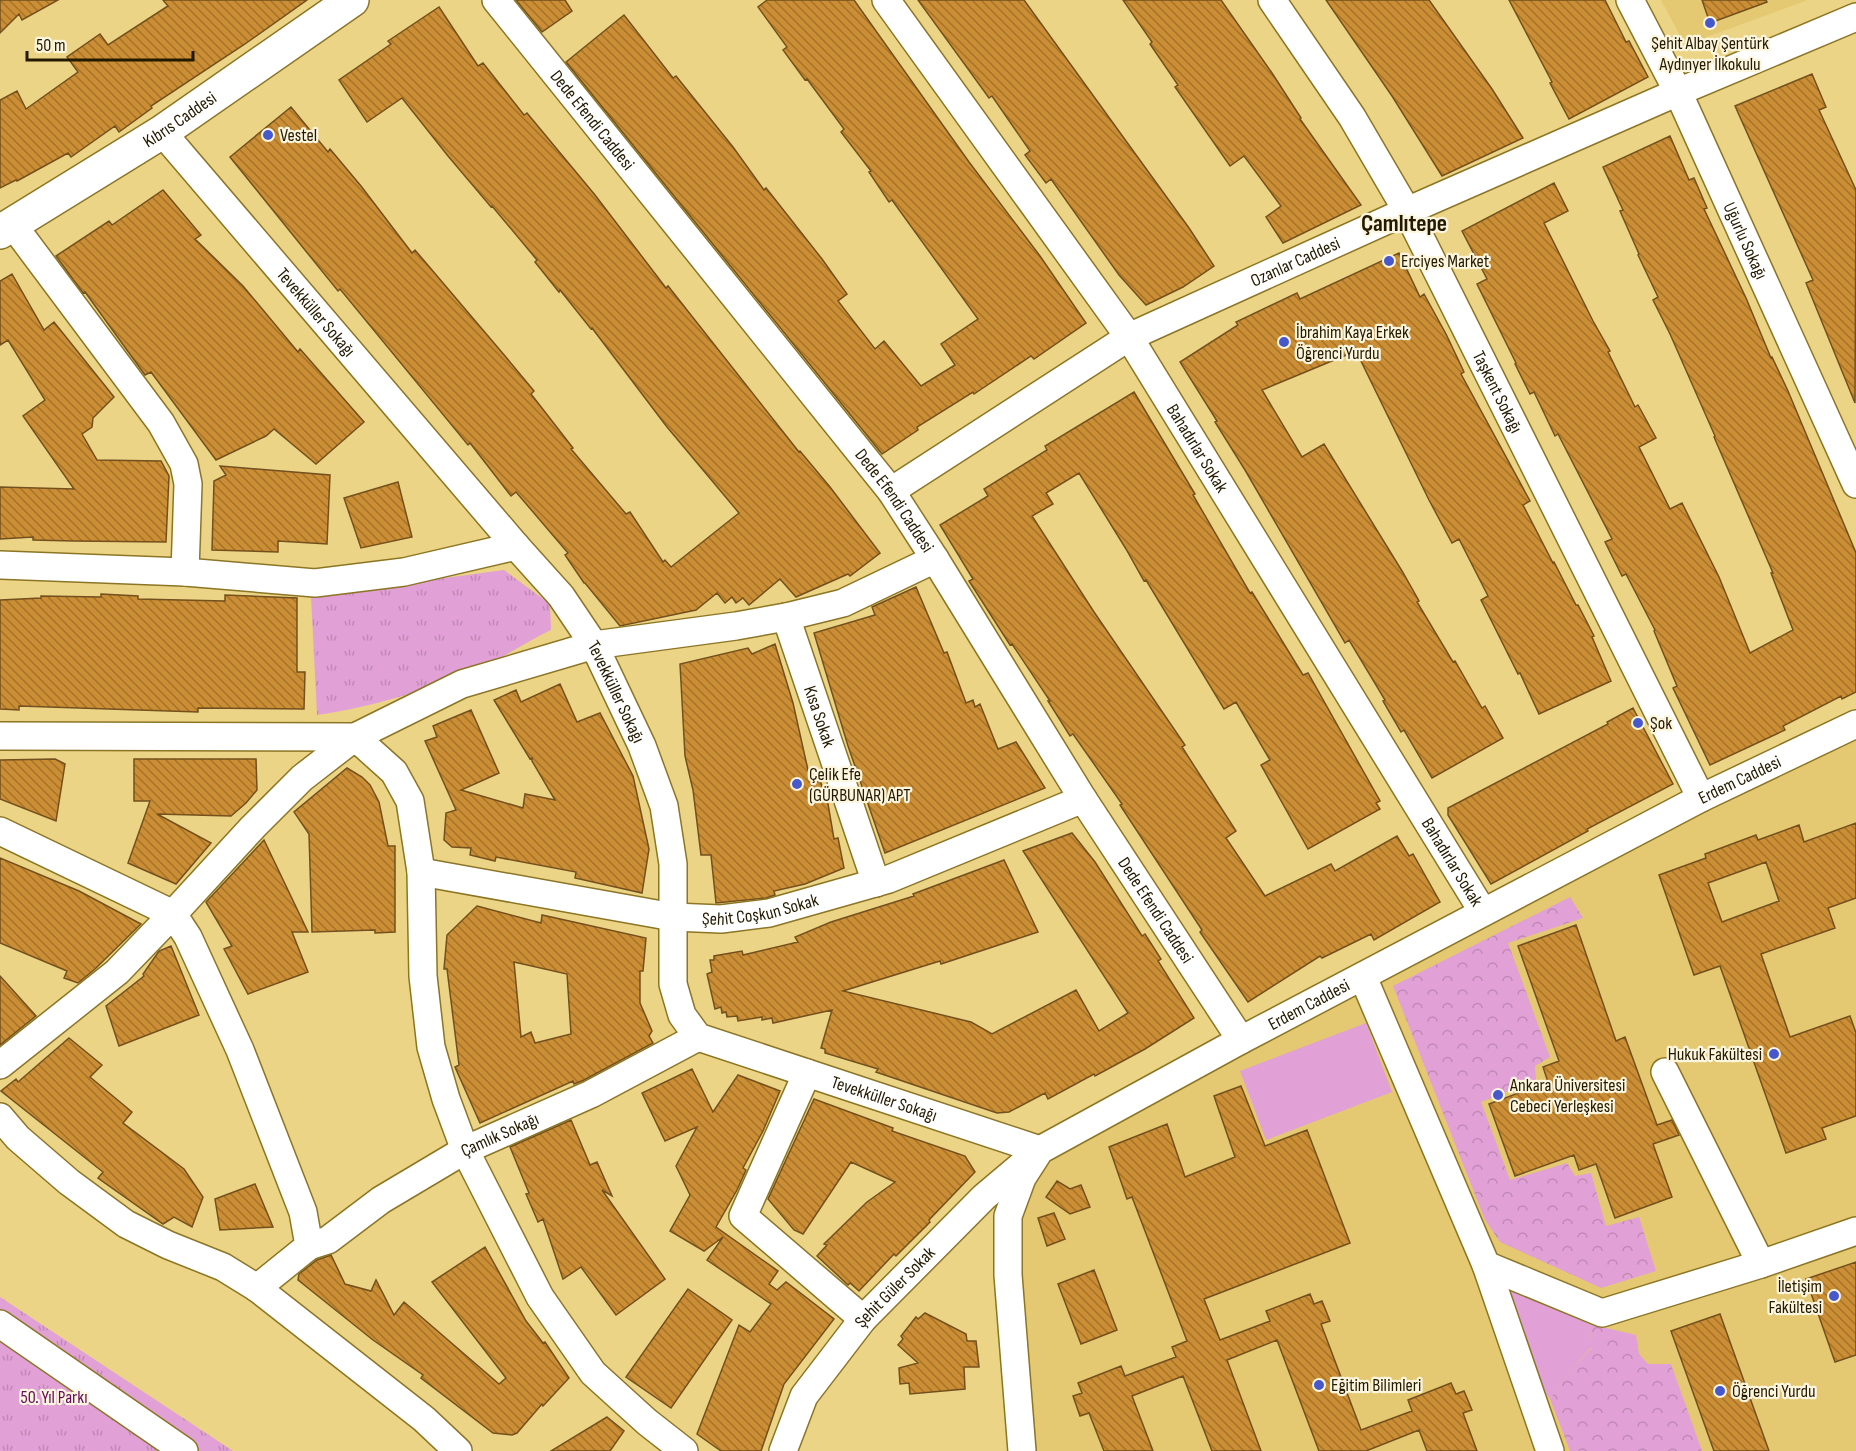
<svg xmlns="http://www.w3.org/2000/svg" width="1856" height="1451" viewBox="0 0 1856 1451" font-family="'Sofia Sans Condensed',sans-serif">
<defs>
<pattern id="forest-crowns" width="20" height="18" patternUnits="userSpaceOnUse" patternTransform="scale(1.5)"><rect width="20" height="18" fill="#e1a0d6"/><path d="M2 6a3 3 0 1 1 6 0M12 15a3 3 0 1 1 6 0" fill="none" stroke="#c189b6"/></pattern>
<pattern id="park-tufts" width="24" height="20" patternUnits="userSpaceOnUse" patternTransform="scale(1.5)"><rect width="24" height="20" fill="#e1a0d6"/><path d="M3 7l-1-3M5 7V3M7 7l1-3M15 17l-1-3M17 17v-4M19 17l1-3" fill="none" stroke="#c189b6"/></pattern>
<pattern id="building-back-hatch" width="6" height="6" patternUnits="userSpaceOnUse" patternTransform="scale(1.5)"><rect width="6" height="6" fill="#cb8e35"/><path d="M-1 5l2 2M0 0l6 6M5-1l2 2" fill="none" stroke="#a5732a"/></pattern>
</defs>
<rect width="100%" height="100%" fill="#ecd486"/>
<!-- built -->
<path fill="#e4c972" d="M1661 0H1808L1685 45Z
M1856 724V1451H1022L1008 1275 1022 1178 1040 1150Z"/>
<!-- grass -->
<path fill="#e1a0d6" d="M1366 1023 1392 1092 1266 1140 1240 1071Z
M1509 1291 1525 1292 1589 1324 1592 1347 1572 1368 1550 1399 1540 1386Z"/>
<!-- forest -->
<path fill="url(#forest-crowns)" d="M1570 897 1583 918 1508 943 1550 1057 1535 1066 1536 1080 1481 1102 1510 1180 1567 1163 1575 1176 1591 1173 1606 1226 1639 1217 1656 1271 1601 1288 1500 1242 1485 1220 1393 986Z
M1589 1324 1636 1335 1639 1354 1648 1364H1671L1702 1451H1570L1550 1399 1572 1368 1592 1348Z"/>
<!-- park -->
<path fill="url(#park-tufts)" d="M504 570 550 604 551 630C534 638 518 648 502 657 444 685 380 706 317 715L311 596Z
M0 1297 233 1451H0Z"/>
<!-- building -->
<path fill="url(#building-back-hatch)" stroke="#73501d" stroke-width="1.5" fill-rule="evenodd" d="M0 0H58L22 20 19 14 0 33Z
M163 0H307L245 44 151 106 152 108 119 132 115 126 71 157 68 153 17 181 16 180 0 188V100L17 91 26 109 78 72 67 57 100 34 108 45 168 6Z
M516 0H565L572 11 542 32Z
M767 0H854L969 162 1040 256 1086 323 1034 359 1031 356 974 394 973 392 917 427 918 430 882 454 566 62 624 15 673 78 676 76 733 147 764 190 766 188 822 259 847 294 838 301 875 349 884 341 921 386 955 365 941 344 978 319 892 200 889 202 869 172 871 171 841 132 844 129 807 79 805 80 783 50 787 47 758 7Z
M918 0H1024L1189 228 1214 266 1183 287 1146 305 1119 275 1051 179 1046 183 1025 155 1030 151 992 96 989 98Z
M1123 0H1221L1272 73 1301 118 1300 119 1361 205 1283 243 1266 217 1281 206 1244 156 1230 166 1175 87 1178 85 1150 44 1152 42Z
M1326 0H1429L1492 89 1523 138 1442 176 1392 96Z
M1509 0H1605L1626 42 1629 41 1648 77 1569 119 1550 83 1552 82Z
M1702 0H1766L1767 2 1710 23Z
M439 7 478 66 483 63 524 115 527 113 595 195 666 288 668 286 799 452 800 451 830 487 880 553 850 576 848 574 796 597 780 579 749 605 743 598 736 603 732 597 725 603 717 593 696 610 620 626 585 583H584L565 555 568 553 516 492 511 496 470 443 468 445 340 289 338 291 230 157 291 107 328 152 330 149 361 186 412 253 415 250 505 356 534 391 531 394 573 448 571 449 626 514 630 512 663 562 665 560 671 567 739 513 667 427 592 328 591 329 560 290 559 292 535 262 537 260 492 206 491 207 448 156 402 98 367 122 339 80 391 44 388 41Z
M1812 74 1826 107 1819 110 1856 190 1855 403 1806 283 1813 280 1735 106Z
M1670 136 1689 180 1694 178 1707 208 1704 209 1746 298 1771 358 1772 357 1788 391 1856 553V692L1842 699 1841 696 1783 726 1785 730 1710 765 1673 688 1677 686 1654 631 1655 630 1626 574 1622 576 1605 542 1612 539 1558 434 1555 436 1534 392 1530 394 1515 364 1516 363 1477 284 1487 279 1462 231 1554 183 1568 211 1544 223 1593 321 1610 351 1608 352 1635 407 1638 405 1656 438 1639 447 1670 509 1682 503 1719 577 1750 653 1793 630 1771 573H1773L1714 437 1715 436 1670 334 1653 300 1658 297 1638 255 1639 254 1620 211 1623 210 1603 167Z
M163 190 201 235 195 239 243 286 298 352 300 349 364 422 316 464 274 429 266 436 216 460 151 372 145 375 85 292 83 293 56 256 109 221 112 225Z
M1399 253 1420 297 1424 294 1446 334 1464 372 1461 374 1530 501 1523 505 1553 563 1554 562 1576 605H1578L1594 636 1592 637 1611 681 1539 714 1520 673 1518 674 1481 600 1488 596 1459 539 1452 543 1429 500 1356 351 1262 390 1302 457 1324 444 1402 571 1419 601 1417 602 1453 662 1455 661 1482 708 1485 706 1503 738 1432 778 1404 730 1401 732 1383 701 1385 700 1349 640 1345 643 1245 470 1215 422 1217 421 1180 362 1238 325 1236 322 1297 293 1300 299Z
M12 274 44 330 54 322 114 397 93 418 92 427 82 434 97 460 161 461 169 476 166 542 74 541 33 540V537L0 539V487L74 489 23 416 45 400 8 340 0 345V281Z
M1134 392 1195 494 1193 495 1250 593 1252 592 1303 675 1308 673 1380 801 1376 803 1380 809 1308 849 1261 765 1270 760 1236 702 1224 709 1146 580 1144 581 1126 549 1079 473 1046 493 1053 504 1032 516 1094 612 1185 745 1182 747 1236 831 1226 838 1265 896 1331 864 1335 871 1397 836 1409 856 1413 854 1440 902 1374 940 1371 934 1322 958 1320 956 1248 1002 1200 932 1202 930 1120 805 1122 804 1073 734 1070 736 1048 701H1050L1012 644 1010 645 969 581 973 579 940 525 988 496 984 489 1047 450 1045 446Z
M220 466 330 475 327 544 278 541V552L212 550 214 481 226 475Z
M398 482 412 537 361 548 344 498Z
M916 587 944 653 947 652 966 703 973 700 975 707 980 704 998 749 1016 742 1045 788 885 853 848 746 814 633 875 615 872 607Z
M101 594 138 596V599L225 601V595L297 598V672H305L304 709 198 708V712L19 706V710L0 709V600L41 598V596L101 597Z
M775 644 793 703 808 770 816 768 828 804 834 839 838 838 844 868 805 884 774 891 775 895 766 898 716 903 711 855H701L693 790 685 756 680 664 748 648 752 654Z
M560 684 577 722 600 713 633 776 649 849 642 893 575 878 576 872 496 857 495 861 470 855 471 848 452 847 444 840 446 813 456 810 425 741 437 737 433 726 471 710 499 773 461 790 523 808 525 794 555 800 532 761V758L530 759 494 700 516 690 521 702Z
M1633 708 1673 784 1587 829 1588 831 1491 884 1448 815V808L1608 724 1607 722Z
M55 759 65 764 56 821 0 799V760Z
M134 759H256L257 790 246 803 231 816 157 814 211 843 176 884 128 863 150 801H134Z
M347 768 362 777 370 785 379 802 388 846H395V932L375 933V930L312 932 309 834 294 812Z
M1856 823V898L1828 908 1835 928 1761 954 1790 1037 1850 1016 1856 1033V1116L1822 1128 1826 1139 1786 1153 1720 966 1694 975 1659 875 1706 858 1705 854 1756 835 1758 840 1799 825 1804 842ZM1766 862 1779 901 1722 922 1708 883Z
M1072 833 1095 862 1142 936 1145 934 1161 959 1158 961 1194 1018 1145 1049 1095 1076 1094 1074 1048 1099 1045 1093 1009 1112 997 1113 876 1072 878 1069 825 1053V1049L821 1048 832 1010 773 1023 772 1018 762 1020V1017L738 1021 737 1016 727 1017 726 1012 722 1013 721 1007 715 1009 707 974 712 972 710 960H714V956L742 951 743 955 798 942 795 937 831 922 914 896 913 894 1004 860 1038 932 941 964 940 961 843 991 971 1022 992 1034 1076 990 1099 1031 1128 1013 1023 851Z
M264 840 308 932H292L308 972 248 994 224 949 232 946 206 902Z
M0 858 79 891 141 924 95 969 78 983 64 978 67 971 0 943Z
M477 906 541 923 542 915 646 938 643 971H640V1003L652 1031 649 1036 653 1043 584 1080 574 1084 573 1081 480 1123 455 1067 459 1065 447 969H444L447 935ZM514 962 567 974 571 1034 535 1043 531 1032 521 1037Z
M1576 925 1616 1041 1625 1037 1657 1125 1672 1120 1679 1135 1653 1144 1672 1197 1615 1218 1596 1164 1579 1170 1574 1155 1515 1176 1489 1104 1548 1082 1543 1067 1559 1061 1518 946Z
M171 946 199 1015 119 1046 106 1006 144 976 143 974 159 951Z
M0 976 36 1016 0 1045Z
M69 1038 102 1065 90 1077 132 1112 123 1123 184 1169 203 1197 192 1227 174 1217 163 1224 98 1178 103 1172 1 1091 16 1079 18 1082Z
M692 1069 713 1112 738 1075 780 1091 763 1131 743 1168 746 1170 737 1190 716 1227 778 1271 769 1284 777 1290 786 1282 834 1319 784 1384 761 1451H721L697 1434 739 1325 750 1332 771 1304 707 1260 723 1237 704 1251 670 1231 690 1195 676 1166 697 1127 665 1141 642 1093Z
M1241 1086 1265 1146 1307 1130 1350 1243 1204 1299 1220 1340 1270 1321 1266 1311 1310 1294 1314 1304 1322 1301 1330 1321 1321 1324 1361 1430 1412 1411 1408 1400 1451 1383 1456 1394 1464 1391 1472 1410 1463 1413 1477 1451H1427L1419 1430 1366 1451H1319L1277 1340 1227 1360 1261 1451H1212L1183 1376 1132 1396 1153 1451H1104L1089 1413 1080 1416 1073 1396 1082 1393 1078 1383 1121 1366 1125 1376 1176 1357 1172 1347 1187 1341 1132 1197 1127 1199 1109 1147 1167 1124 1185 1177 1235 1157 1214 1096Z
M814 1099 893 1128 892 1131 965 1156 975 1172 929 1220 930 1222 896 1256 894 1254 859 1291 850 1283 848 1285 817 1256 827 1245 824 1244 867 1202 895 1182 851 1162 803 1234 794 1230 768 1199Z
M571 1120 590 1165 597 1162 612 1196 602 1190 665 1279 616 1315 581 1267 563 1279 543 1219 538 1222 526 1194 529 1193 510 1147Z
M1057 1181 1070 1189 1081 1185 1090 1207 1070 1214 1046 1197Z
M255 1184 273 1227 220 1230 215 1199Z
M1054 1213 1065 1239 1047 1246 1038 1218Z
M485 1247 526 1321 543 1343 545 1342 569 1378 543 1406 542 1404 517 1433 512 1435 493 1433 421 1378 423 1375 373 1340 298 1280 299 1274 317 1260 331 1255 345 1284 371 1291 376 1280 394 1315 404 1302 499 1384 506 1378 432 1282Z
M1856 1262V1355L1835 1362 1806 1279Z
M1094 1270 1117 1330 1081 1344 1058 1284Z
M688 1289 732 1320 671 1408 626 1377Z
M925 1313 966 1334 967 1341H976L979 1367H964L965 1389 910 1394 909 1383 900 1384 899 1368 918 1363 898 1345 903 1339 901 1336 916 1317 918 1319Z
M1720 1314 1769 1451H1714L1671 1331Z
M607 1417 624 1431 610 1451H551Z"/>
<g fill="none" stroke-linecap="round" stroke-linejoin="round">
<!-- minor casing -->
<g stroke="#8c7524" stroke-width="30">
<g id="minor">
<path id="s1" d="M496 0 891 491 935 559 1083 799 1241 1040"/>
<path id="s2" d="M886 0 1129 337 1483 912"/>
<path id="s3" d="M1272 0 1352 117 1407 211 1701 798"/>
<path id="s4" d="M1630 0 1678 92 1856 484"/>
<path id="s5" d="M162 132 516 546 561 596 594 645 642 746 664 806 673 864V984L682 1015 698 1037 1040 1150"/>
<path d="M13 225 161 423 184 464 188 484 185 572"/>
<path id="s6" d="M891 491 1129 337 1407 211 1678 92 1856 17"/>
<path d="M0 565 185 572 315 583 404 572 516 546"/>
<path id="s7" d="M786 617 876 883"/>
<path d="M0 736 355 737 462 684 594 645 736 626 786 617 843 603 935 559"/>
<path d="M0 831 173 914 188 937 240 1050 303 1212 309 1246 257 1288"/>
<path id="s8" d="M421 872 673 917 721 919 769 913 889 879 1083 799"/>
<path d="M1363 977 1486 1265 1550 1451"/>
<path d="M0 1065 117 972 173 914 253 827 302 778 355 737 394 772 410 801 421 872 423 976 431 1047 446 1099 465 1150 540 1297 593 1373 647 1422 684 1451"/>
<path d="M1665 1072 1761 1264"/>
<path d="M807 1073 743 1216 863 1319"/>
<path d="M0 1117 18 1138 69 1182 126 1224 168 1245 223 1267 257 1288 424 1419 458 1451"/>
<path id="s9" d="M309 1246 328 1240 381 1200 465 1150 591 1094 698 1037"/>
<path d="M1486 1265 1602 1313 1761 1264 1856 1231"/>
<path d="M0 1324 184 1451"/>
<path id="s10" d="M783 1451 804 1396 863 1319 984 1197 1028 1160"/>
<path id="s11" d="M1022 1451 1008 1275V1216L1022 1178 1040 1150 1241 1040 1701 798 1856 724"/>
</g>
</g>
<!-- major casing -->
<g stroke="#8c7524" stroke-width="36">
<g id="major">
<path id="s12" d="M0 232 162 132 352 0"/>
</g>
</g>
<!-- minor -->
<use href="#minor" stroke="#fff" stroke-width="27"/>
<!-- major -->
<use href="#major" stroke="#fff" stroke-width="33"/>
</g>
<!-- markers -->
<g fill="#4757cc" stroke="#fdf6df" stroke-width="2">
<circle cx="1710" cy="23" r="6"/>
<circle cx="268" cy="135" r="6"/>
<circle cx="1389" cy="261" r="6"/>
<circle cx="1284" cy="342" r="6"/>
<circle cx="1638" cy="723" r="6"/>
<circle cx="797" cy="784" r="6"/>
<circle cx="1774" cy="1054" r="6"/>
<circle cx="1498" cy="1095" r="6"/>
<circle cx="1834" cy="1296" r="6"/>
<circle cx="1319" cy="1385" r="6"/>
<circle cx="1720" cy="1391" r="6"/>
</g>
<g text-anchor="middle" dominant-baseline="central" stroke-width="4.5" stroke-linejoin="round" paint-order="stroke">
<!-- poi labels -->
<g font-size="18" fill="#241a00" stroke="#fdf6df" text-anchor="start">
<text x="1710" y="43" text-anchor="middle">Şehit Albay Şentürk<tspan x="1710" dy="21">Aydınyer İlkokulu</tspan></text>
<text x="280" y="135">Vestel</text>
<text x="1401" y="261">Erciyes Market</text>
<text x="1296" y="332">İbrahim Kaya Erkek<tspan x="1296" dy="21">Öğrenci Yurdu</tspan></text>
<text x="1650" y="723">Şok</text>
<text x="809" y="774">Çelik Efe<tspan x="809" dy="21">(GÜRBUNAR) APT</tspan></text>
<text x="1762" y="1054" text-anchor="end">Hukuk Fakültesi</text>
<text x="1510" y="1085">Ankara Üniversitesi<tspan x="1510" dy="21">Cebeci Yerleşkesi</tspan></text>
<text x="1822" y="1286" text-anchor="end">İletişim<tspan x="1822" dy="21">Fakültesi</tspan></text>
<text x="1331" y="1385">Eğitim Bilimleri</text>
<text x="1732" y="1391">Öğrenci Yurdu</text>
</g>
<!-- street labels -->
<g font-size="18" fill="#241a00" stroke="#fdf6df">
<text stroke="none"><textPath href="#s12" startOffset="212">Kıbrıs Caddesi</textPath></text>
<text stroke="none"><textPath href="#s1" startOffset="154">Dede Efendi Caddesi</textPath></text>
<text stroke="none"><textPath href="#s4" startOffset="267">Uğurlu Sokağı</textPath></text>
<text stroke="none"><textPath href="#s6" startOffset="466">Ozanlar Caddesi</textPath></text>
<text stroke="none"><textPath href="#s5" startOffset="237">Tevekküller Sokağı</textPath></text>
<text stroke="none"><textPath href="#s3" startOffset="453">Taşkent Sokağı</textPath></text>
<text stroke="none"><textPath href="#s2" startOffset="546">Bahadırlar Sokak</textPath></text>
<text stroke="none"><textPath href="#s1" startOffset="640">Dede Efendi Caddesi</textPath></text>
<text stroke="none"><textPath href="#s5" startOffset="723">Tevekküller Sokağı</textPath></text>
<text stroke="none"><textPath href="#s7" startOffset="105">Kısa Sokak</textPath></text>
<text stroke="none"><textPath href="#s11" startOffset="1101">Erdem Caddesi</textPath></text>
<text stroke="none"><textPath href="#s2" startOffset="1032">Bahadırlar Sokak</textPath></text>
<text stroke="none"><textPath href="#s8" startOffset="344">Şehit Coşkun Sokak</textPath></text>
<text stroke="none"><textPath href="#s1" startOffset="1126">Dede Efendi Caddesi</textPath></text>
<text stroke="none"><textPath href="#s11" startOffset="615">Erdem Caddesi</textPath></text>
<text stroke="none"><textPath href="#s5" startOffset="1281">Tevekküller Sokağı</textPath></text>
<text stroke="none"><textPath href="#s9" startOffset="222">Çamlık Sokağı</textPath></text>
<text stroke="none"><textPath href="#s10" startOffset="201">Şehit Güler Sokak</textPath></text>
</g>
<!-- park labels -->
<g font-size="18" fill="#650a5d" stroke="#fdf6df">
<text x="54" y="1397">50. Yıl Parkı</text>
</g>
<!-- district labels -->
<g font-size="24" font-weight="bold" fill="#241a00" stroke="#fdf6df">
<text x="1404" y="223">Çamlıtepe</text>
</g>
</g>
<!-- scale -->
<path d="M27 51v9h166v-9" fill="none" stroke="#241a00" stroke-width="3"/>
<text x="36" y="51" font-size="18" fill="#241a00" stroke="#fdf6df" stroke-width="4.5" paint-order="stroke">50 m</text>
</svg>
